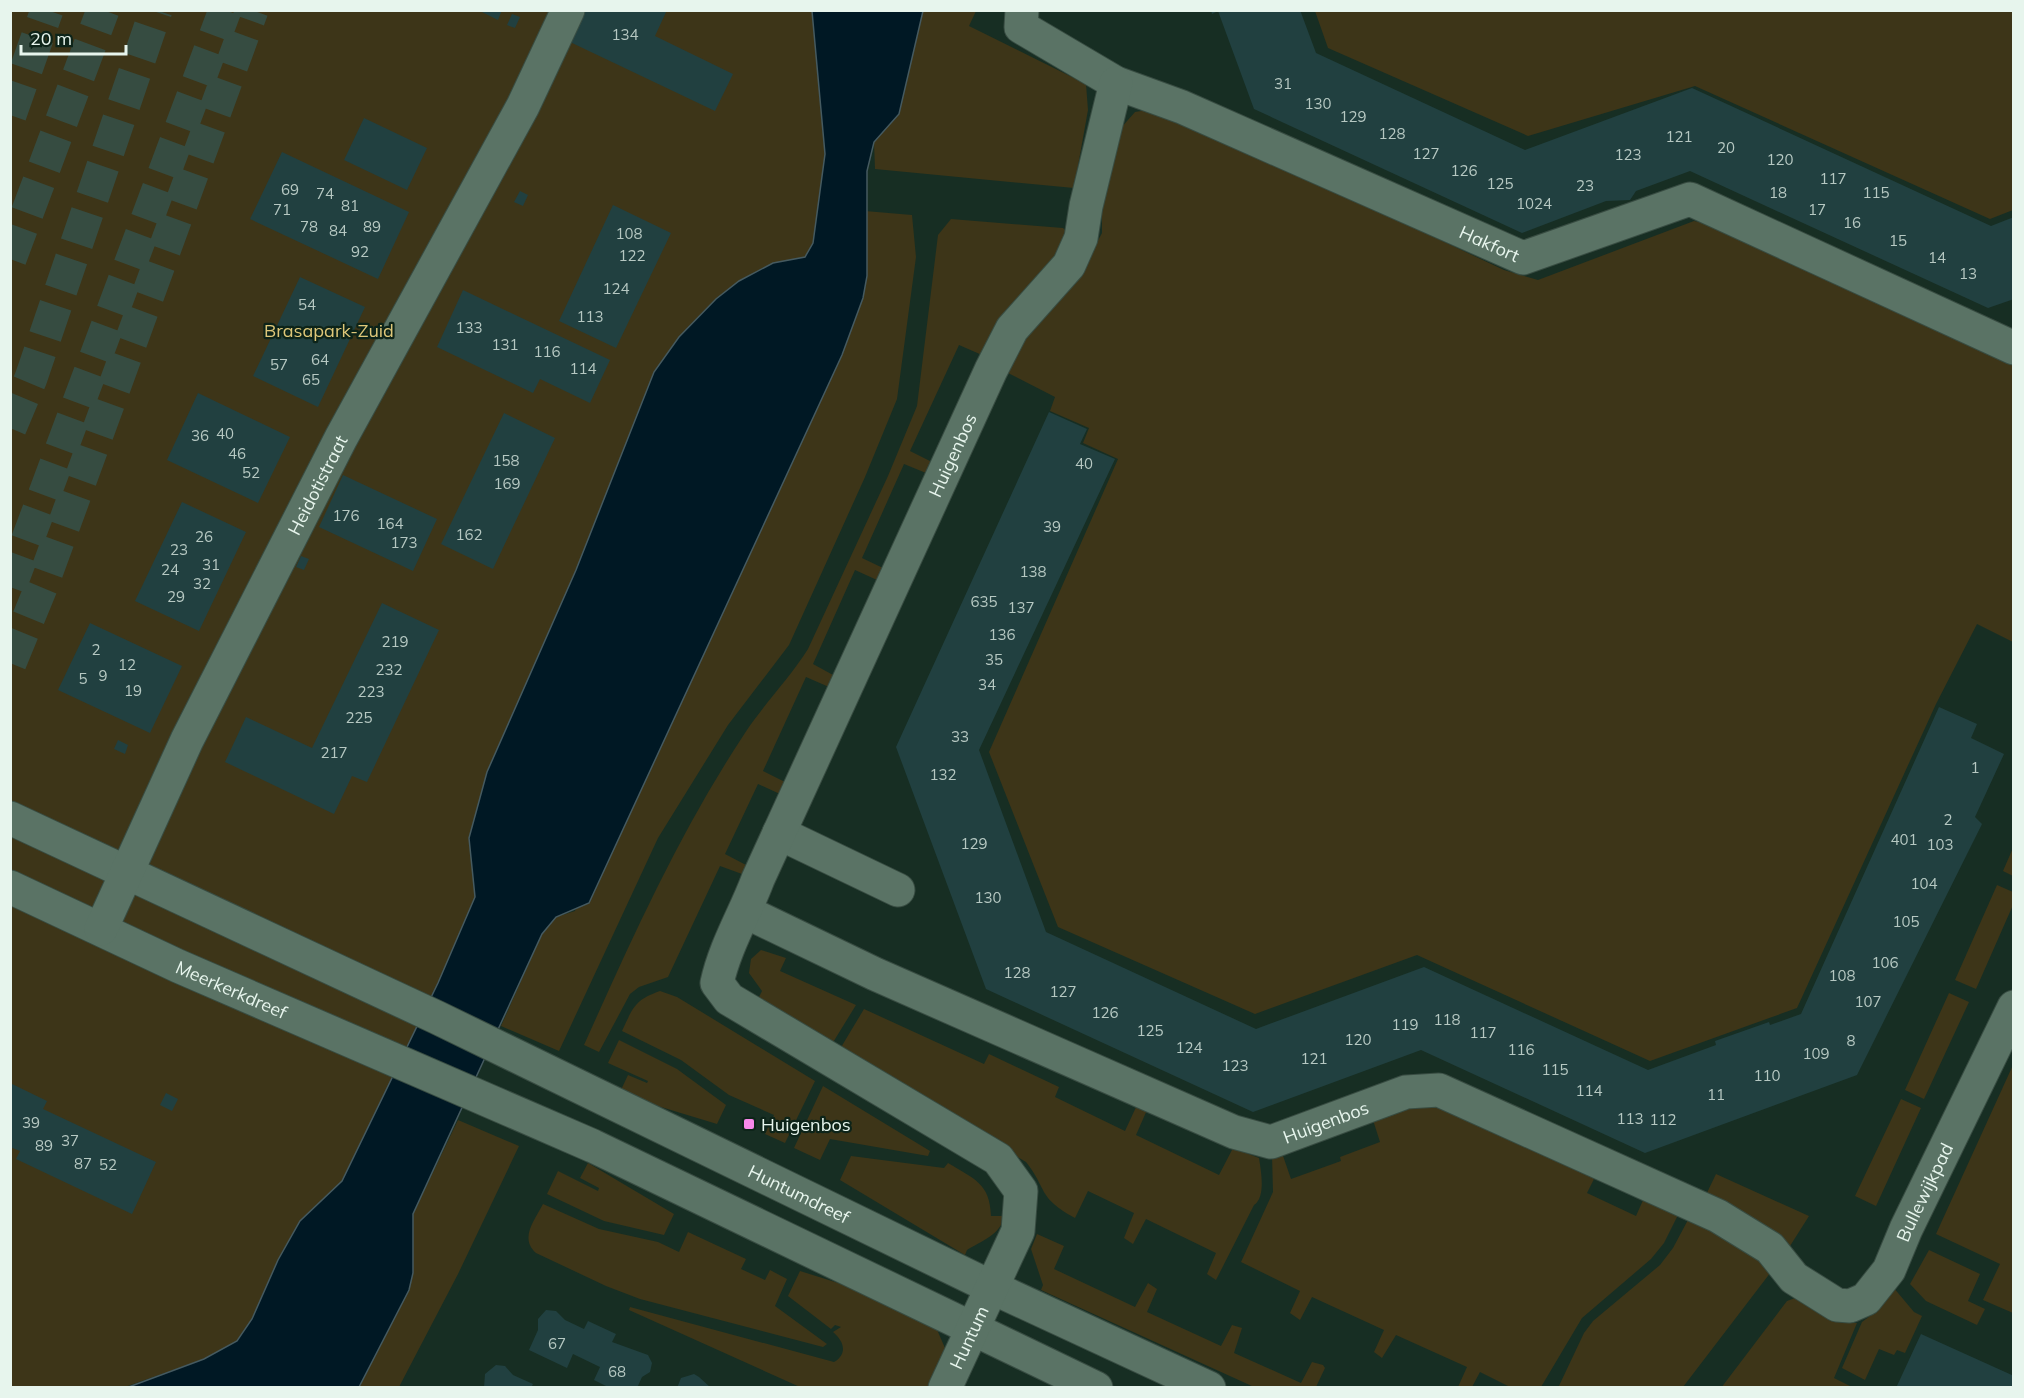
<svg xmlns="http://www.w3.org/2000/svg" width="2024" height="1398" viewBox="0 0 2024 1398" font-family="Mulish,sans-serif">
<rect width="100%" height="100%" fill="#172e23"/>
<!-- green -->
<path fill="#3d3518" d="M10 11H812L825 154 813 243 805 257 773 263 739 281 716 299 679 337 654 372 576 570 487 772 469 838 476 897 438 983 342 1181 300 1221 278 1260 252 1319 237 1341 204 1359 125 1387H11Z
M923 11H976L969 26 1086 84 1088 110 1074 188 875 169 874 142 899 114Z
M1315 11H2013V210L1990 219 1695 86 1528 136 1328 48Z
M1159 108 1504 270 1538 280 1694 221 1717 226 2013 364V642L1977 624 1936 704 1797 1008 1650 1061 1417 955 1255 1014 1058 927 989 752 1118 459 1083 443 1089 428 1050 411 1055 397 1006 372 1025 336 1064 296 1083 269 1102 233V208L1120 129 1135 112Z
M865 211 912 215 916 257 897 399 865 477 789 645 728 725 658 838 559 1051 501 1026 542 934 556 917 575 911 865 217Z
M951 219 1063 228 1067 232 1057 256 982 355 959 345 910 451 932 462 926 473 904 464 862 558 883 568 877 580 855 570 813 664 833 675 829 687 806 677 763 771 785 782 780 794 758 784 725 854 746 865 742 874 720 866 668 977 639 987 630 994 599 1052 584 1045C632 938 680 831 745 733 764 704 789 679 808 649L888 476 917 406 938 235Z
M2013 848V876L2003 871Z
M1997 885 2013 892V905L1976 989 1955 980Z
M761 950 786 958 780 971 856 1005 832 1044 758 999 762 991 749 973 751 959Z
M660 991 677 997 815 1081 785 1143 765 1134 774 1115 729 1095 681 1060 622 1031C633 1008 634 1000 660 991Z
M1949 993 1969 1002 1924 1099 1905 1090Z
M864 1009 984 1064 989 1054 1059 1087 1055 1097 1125 1131 1137 1105 1147 1110 1136 1135 1219 1175 1233 1148 1259 1158C1261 1171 1266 1197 1254 1205L1216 1280 1207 1274 1216 1253 1146 1219 1133 1244 1124 1238 1134 1213 1088 1191 1075 1218C1037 1197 1048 1190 1026 1162L840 1049Z
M619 1040 677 1069 726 1105 717 1124 638 1100 620 1092 628 1075 647 1083 648 1081 608 1063Z
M2013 1065 2014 1313H2013L1983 1300 2000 1264 1936 1234Z
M823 1086 930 1151 928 1156 830 1139 820 1160 794 1148Z
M1901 1099 1921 1108 1876 1206 1855 1196Z
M1431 1102 1596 1175 1587 1193 1636 1216 1644 1198 1679 1213 1664 1243 1651 1259 1582 1318 1541 1387H1510L1480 1372 1472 1387H1458L1467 1367 1396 1335 1382 1358 1374 1352 1384 1330 1312 1297 1300 1320 1290 1313 1300 1291 1241 1262 1273 1192 1272 1155 1282 1153 1291 1179 1341 1161 1340 1157 1380 1142 1373 1120 1415 1105Z
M458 1120 519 1146 458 1274 399 1387 359 1388 409 1290 413 1273V1214Z
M851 1156 944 1168 948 1163C974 1179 990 1183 991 1216H1004C1001 1235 981 1241 967 1250L965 1255 840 1180Z
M588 1163 674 1214 664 1235 604 1221 547 1194 558 1171 598 1191 599 1188 580 1178Z
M1716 1174 1809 1216 1790 1246 1774 1233 1704 1199Z
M543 1204 599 1229 658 1242 679 1252 688 1232 746 1259 741 1269 765 1280 770 1270 787 1279 775 1306 827 1344 823 1347 640 1299 606 1286 536 1253C519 1238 535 1220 543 1204Z
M1689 1218 1774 1268 1683 1387 1558 1388 1584 1333 1593 1321 1660 1265 1673 1248Z
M1037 1234 1064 1246 1054 1269 1135 1307 1148 1283 1157 1289 1147 1312 1221 1346 1232 1325 1242 1328 1234 1353 1301 1383 1312 1362 1323 1365 1325 1368 1316 1387H1254L1041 1290 1043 1285 1031 1249Z
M1929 1250 1980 1274 1968 1301 1985 1309 1977 1325 1926 1301 1910 1284Z
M800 1271 905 1304 935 1325 948 1355 934 1387H800L629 1310 630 1307 834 1362C848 1354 844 1341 833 1332L841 1327 835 1325 831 1329 788 1296Z
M1893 1287 1914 1312 1922 1316 1905 1353 1897 1350 1894 1355 1879 1349 1865 1380 1842 1368 1862 1322 1874 1313Z
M1795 1298 1842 1323H1857L1834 1378 1852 1387 1721 1388 1787 1301Z"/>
<!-- water -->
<path fill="#001824" stroke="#455a60" stroke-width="1.5" d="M812 11H923L899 114 874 142 867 171V276L863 298 842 355 589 903 556 917 542 934 413 1214V1273L409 1290 359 1387 126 1388 204 1359 237 1341 252 1319 278 1260 300 1221 342 1181 438 983 475 897 469 838 487 772 576 570 654 372 679 337 716 299 739 281 773 263 805 257 813 243 825 154Z"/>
<!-- building -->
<path fill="#214040" d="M478 10H502L498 20Z
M585 10H667L655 36 733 74 715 111 570 42Z
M1211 10H1300L1316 53 1525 150 1692 88 1991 226 2014 217V299L1988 308 1690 171 1636 191 1630 200 1606 201 1522 233 1254 109 1218 11 1212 14Z
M512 14 520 17 515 28 507 25Z
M364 118 427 148 407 190 344 160Z
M282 152 409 212 378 279 250 219Z
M520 191 528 195 523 206 514 202Z
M613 205 671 233 616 348 559 321Z
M300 277 365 307 318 407 253 376Z
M463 290 610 360 590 403 540 379 533 393 437 347Z
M198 393 290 437 258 503 167 460Z
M1049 412 1087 429 1080 444 1115 459 979 750 1046 932 1256 1029 1424 967 1648 1070 1716 1045 1715 1041 1769 1022 1770 1025 1801 1014 1939 707 1977 724 1971 738 2004 754 1975 817 1982 824 1857 1075 1645 1153 1421 1050 1253 1112 986 989 896 747Z
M504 413 555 438 493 569 441 544Z
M343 475 437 519 413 571 319 527Z
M182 502 246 532 199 631 135 601Z
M301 556 309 559 304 570 296 567Z
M382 603 439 630 367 782 352 776 334 814 225 762 246 717 312 748Z
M90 623 182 666 150 733 58 690Z
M118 740 128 745 125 754 114 749Z
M10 1083 47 1101 43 1109 156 1162 132 1214 16 1159 20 1151 10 1147Z
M166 1093 178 1099 172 1111 160 1105Z
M546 1310 556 1311 565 1320 584 1329 588 1321 616 1334 612 1342 648 1355 652 1363 650 1372 642 1377 637 1388H610L594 1380 600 1367 573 1354 567 1368 529 1350 538 1330V1319Z
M1921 1334 2014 1376V1388H1896Z
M496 1365 505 1366 513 1375 533 1384 531 1388H484L485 1374Z
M694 1374 699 1377 711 1388H677L681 1378Z"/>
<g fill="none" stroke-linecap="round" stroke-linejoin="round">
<!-- highway-tunnel -->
<path stroke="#364c41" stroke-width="33" stroke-dasharray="33 16" stroke-linecap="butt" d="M10 115 47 10
M10 259 103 10
M10 428 31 378 156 10
M10 587 225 10
M10 663 42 585 252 10"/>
<!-- minor casing -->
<g stroke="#384c42" stroke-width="35">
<g id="minor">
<path id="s1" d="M1022 10 1021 27 1116 83 1182 107 1523 258 1690 199 2014 348"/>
<path id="s2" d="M10 818 436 1017 991 1287 1209 1388"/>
<path d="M779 833 898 890"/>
<path id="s3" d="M10 887 178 966 593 1146 1096 1388"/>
<path id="s4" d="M746 912 875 974 1234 1132 1271 1142 1406 1092 1439 1090 1718 1216 1770 1248 1794 1278 1837 1305 1850 1306 1866 1299 1889 1270 1906 1229 2014 1007"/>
<path id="s5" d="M101 929 187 740 341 438 523 106 568 10"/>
<path id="s6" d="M945 1388 1018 1231 1021 1191 998 1159 729 999 717 983C725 946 745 914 758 879L991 370 1012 329 1069 265 1081 238 1086 206 1116 83"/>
</g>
</g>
<!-- minor -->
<use href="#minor" stroke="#5a7365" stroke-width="33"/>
</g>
<!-- markers -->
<rect fill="#f888ea" stroke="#0d2419" stroke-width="2" x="743" y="1118" width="12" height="12" rx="3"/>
<g text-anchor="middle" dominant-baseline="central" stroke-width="4.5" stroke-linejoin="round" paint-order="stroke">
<!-- number labels -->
<g font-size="15" fill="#b6c8c2">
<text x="625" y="34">134</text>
<text x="1283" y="83">31</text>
<text x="1318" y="103">130</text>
<text x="1353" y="116">129</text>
<text x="1392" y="133">128</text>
<text x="1679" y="136">121</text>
<text x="1726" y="147">20</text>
<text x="1426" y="153">127</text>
<text x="1628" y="154">123</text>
<text x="1780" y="159">120</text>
<text x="1464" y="170">126</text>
<text x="1833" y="178">117</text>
<text x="1500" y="183">125</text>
<text x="1585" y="185">23</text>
<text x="290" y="189">69</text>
<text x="1778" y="192">18</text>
<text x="1876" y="192">115</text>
<text x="325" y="193">74</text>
<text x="1534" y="203">1024</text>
<text x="350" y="205">81</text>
<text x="282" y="209">71</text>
<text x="1817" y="209">17</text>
<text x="1852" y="222">16</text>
<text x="309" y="226">78</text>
<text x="372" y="226">89</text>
<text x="338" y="230">84</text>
<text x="629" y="233">108</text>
<text x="1898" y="240">15</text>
<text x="360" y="251">92</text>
<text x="632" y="255">122</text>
<text x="1937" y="257">14</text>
<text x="1968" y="273">13</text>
<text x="616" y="288">124</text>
<text x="307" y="304">54</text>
<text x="590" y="316">113</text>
<text x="469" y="327">133</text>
<text x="505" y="344">131</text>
<text x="547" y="351">116</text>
<text x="320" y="359">64</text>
<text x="279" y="364">57</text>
<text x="583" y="368">114</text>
<text x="311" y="379">65</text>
<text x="225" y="433">40</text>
<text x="200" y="435">36</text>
<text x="237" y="453">46</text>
<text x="506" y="460">158</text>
<text x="1084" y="463">40</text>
<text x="251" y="472">52</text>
<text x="507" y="483">169</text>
<text x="346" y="515">176</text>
<text x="390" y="523">164</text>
<text x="1052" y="526">39</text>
<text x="469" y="534">162</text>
<text x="204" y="536">26</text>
<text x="404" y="542">173</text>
<text x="179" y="549">23</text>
<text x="211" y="564">31</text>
<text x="170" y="569">24</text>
<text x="1033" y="571">138</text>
<text x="202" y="583">32</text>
<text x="176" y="596">29</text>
<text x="984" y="601">635</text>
<text x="1021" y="607">137</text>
<text x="1002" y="634">136</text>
<text x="395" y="641">219</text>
<text x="96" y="649">2</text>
<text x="994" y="659">35</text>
<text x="127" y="664">12</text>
<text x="389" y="669">232</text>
<text x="103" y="675">9</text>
<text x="83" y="678">5</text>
<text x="987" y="684">34</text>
<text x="133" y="690">19</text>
<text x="371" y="691">223</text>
<text x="359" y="717">225</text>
<text x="960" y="736">33</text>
<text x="334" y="752">217</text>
<text x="1975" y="767">1</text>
<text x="943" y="774">132</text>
<text x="1948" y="819">2</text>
<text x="1904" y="839">401</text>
<text x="974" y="843">129</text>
<text x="1940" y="844">103</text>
<text x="1924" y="883">104</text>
<text x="988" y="897">130</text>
<text x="1906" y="921">105</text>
<text x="1885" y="962">106</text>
<text x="1017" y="972">128</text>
<text x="1842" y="975">108</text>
<text x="1063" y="991">127</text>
<text x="1868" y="1001">107</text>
<text x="1105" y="1012">126</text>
<text x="1447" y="1019">118</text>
<text x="1405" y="1024">119</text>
<text x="1150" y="1030">125</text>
<text x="1483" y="1032">117</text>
<text x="1358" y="1039">120</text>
<text x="1851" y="1040">8</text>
<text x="1189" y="1047">124</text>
<text x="1521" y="1049">116</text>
<text x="1816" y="1053">109</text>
<text x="1314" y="1058">121</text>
<text x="1235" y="1065">123</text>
<text x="1555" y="1069">115</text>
<text x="1767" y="1075">110</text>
<text x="1589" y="1090">114</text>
<text x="1716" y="1094">11</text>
<text x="1630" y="1118">113</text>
<text x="1663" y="1119">112</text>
<text x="31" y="1122">39</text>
<text x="70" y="1140">37</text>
<text x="44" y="1145">89</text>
<text x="83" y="1163">87</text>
<text x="108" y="1164">52</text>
<text x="557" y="1343">67</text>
<text x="617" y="1371">68</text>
</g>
<!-- street labels -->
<g font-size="18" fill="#e7f5ed" stroke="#0d2419">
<text stroke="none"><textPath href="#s1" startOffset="534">Hakfort</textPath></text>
<text stroke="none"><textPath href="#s6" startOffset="1164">Huigenbos</textPath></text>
<text stroke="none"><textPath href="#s5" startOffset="494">Heidotistraat</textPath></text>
<text stroke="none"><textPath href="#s3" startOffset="244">Meerkerkdreef</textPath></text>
<text stroke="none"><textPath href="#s4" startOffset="632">Huigenbos</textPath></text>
<text stroke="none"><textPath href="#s4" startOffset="1360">Bullewijkpad</textPath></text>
<text stroke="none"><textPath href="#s2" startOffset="874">Huntumdreef</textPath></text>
<text stroke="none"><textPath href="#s6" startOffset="56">Huntum</textPath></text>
</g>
<!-- park labels -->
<g font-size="18" fill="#dec779" stroke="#0d2419">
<text x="329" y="330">Brasapark-Zuid</text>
</g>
<!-- poi labels -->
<g font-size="18" fill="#e7f5ed" stroke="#0d2419" text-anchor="start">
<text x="761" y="1124">Huigenbos</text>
</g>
</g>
<!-- border -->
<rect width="2024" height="1398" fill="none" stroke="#e7f5ed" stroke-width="24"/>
<!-- scale -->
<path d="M21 45v9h105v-9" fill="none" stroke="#e7f5ed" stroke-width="3"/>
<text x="30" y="45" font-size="18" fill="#e7f5ed" stroke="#0d2419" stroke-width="4.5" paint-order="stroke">20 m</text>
</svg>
